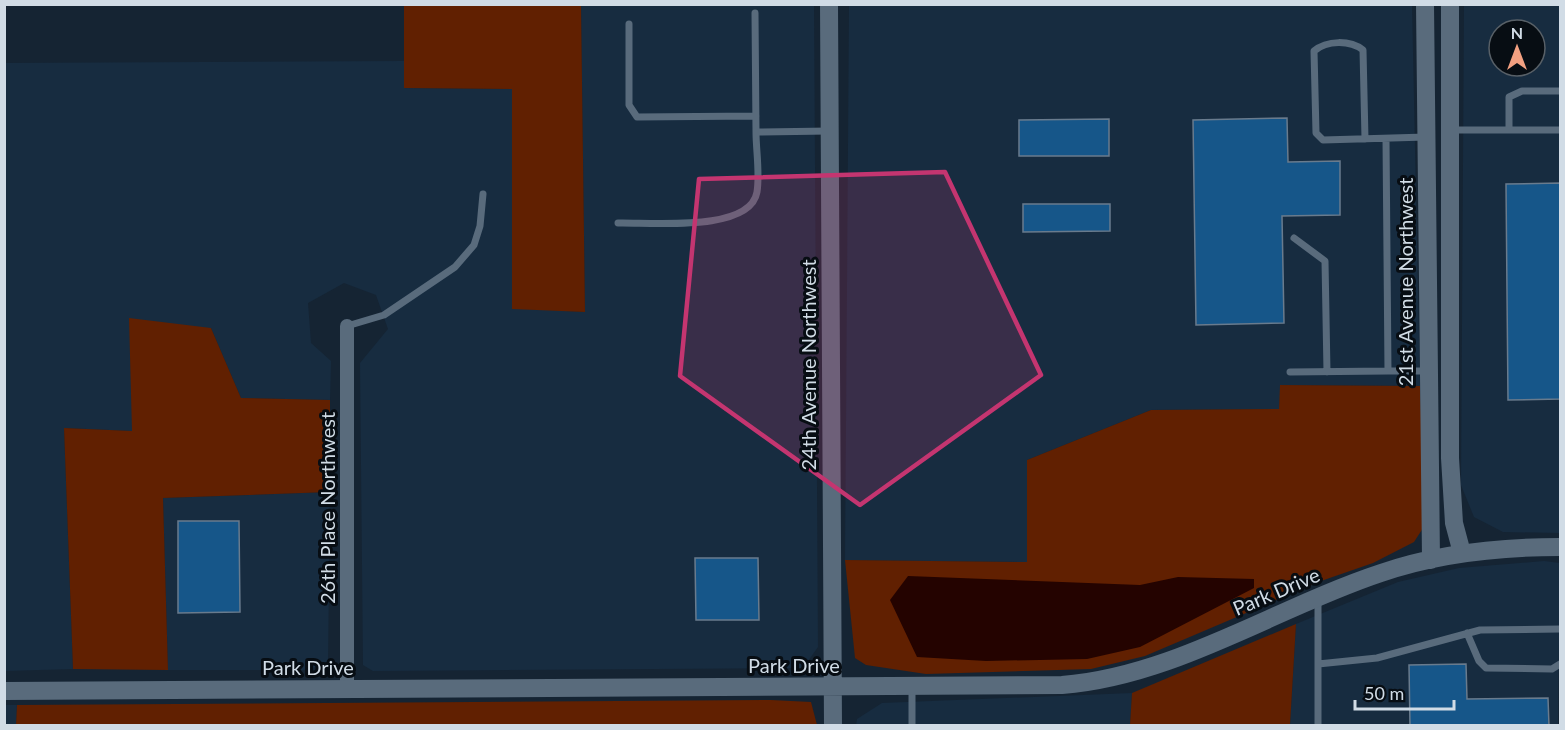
<svg xmlns="http://www.w3.org/2000/svg" width="1565" height="730" viewBox="0 0 1565 730" font-family="Lato,sans-serif">
<rect width="100%" height="100%" fill="#152433"/>
<!-- built -->
<path fill="#172c40" fill-rule="evenodd" d="M581 5H814L818 647 803 668 373 671 363 665 360 363 388 329 376 295 344 283 308 303 311 343 331 361 330 400 241 398 211 328 132 431 64 428 73 669 5 671 4 63 404 61V88L512 89V308L585 312Z
M849 5H1412L1420 386 1281 385 1279 409 1151 410 1027 460V562L845 560Z
M1464 5H1560V533L1503 532 1474 517 1461 485ZM1499 30H1535V66H1499Z
M330 492 328 664 304 670H168L163 498Z
M1544 561 1560 563 1558 725 1290 726 1296 624 1398 582 1459 568Z
M1132 693 1130 725 856 726 857 719 882 703Z
M4 705H17L16 725H5Z"/>
<!-- green -->
<path fill="#612001" d="M404 5H581L585 312 512 309V89L404 88Z
M129 318 211 328 241 398 330 400V492L163 498 168 670 73 669 64 428 132 431Z
M1280 385 1420 386 1425 525 1414 542 1373 563 1321 581 1145 656 1091 669 926 674 866 665 855 658 845 560 1027 562V460L1151 410 1279 409Z
M1296 624 1290 725H1130L1132 693Z
M771 700 811 702 817 725H16L17 705Z"/>
<!-- water -->
<path fill="#240300" d="M908 576 1140 585 1178 577 1254 579V588L1140 647 1087 659 986 661 917 657 890 600Z"/>
<!-- building -->
<path fill="#165689" stroke="#697b8d" stroke-width="1.5" d="M1287 118 1288 162 1340 161V215L1282 216 1284 323 1196 325 1193 120Z
M1109 119V156H1019V120Z
M1560 183V399L1508 400 1506 184Z
M1023 204H1110V231L1023 232Z
M178 521H239L240 612 178 613Z
M695 558H758L759 620H696Z
M1466 664 1467 699 1548 698 1549 726H1410L1409 665Z"/>
<g fill="none" stroke-linecap="round" stroke-linejoin="round">
<!-- lane -->
<path stroke="#596b7c" stroke-width="7" d="M755 13 756 132
M629 24V105L637 117 756 116
M1451 130H1560
M1509 130V97L1522 91H1560
M1365 139 1363 50C1350 40 1327 40 1314 51L1316 133 1323 140C1358 139 1392 138 1426 137
M1386 139 1388 371H1429
M618 223C649 222 750 233 757 192 760 173 756 150 756 132L829 131
M1294 238 1325 261 1327 372
M347 326 384 315 455 267 474 245 480 226 483 194
M1290 372 1388 371
M1467 633 1479 661 1486 668 1552 669 1560 664
M1318 664 1377 658 1480 630 1560 629
M912 687V726
M1318 726V600"/>
<!-- street -->
<path stroke="#596b7c" stroke-width="14" d="M347 326V689"/>
<!-- secondary -->
<path stroke="#596b7c" stroke-width="18" d="M829 4 833 726
M1425 4 1431 560
M1450 4V458L1454 523 1462 553
M4 691 1062 685C1175 676 1275 608 1381 573 1439 553 1500 547 1560 547"/>
</g>
<!-- marked area -->
<path fill="#c43570" fill-opacity="0.2" stroke="#c43570" stroke-width="4.5" stroke-linejoin="round" d="M945 172 1041 375 860 505 680 376 699 179Z"/>
<g text-anchor="middle" dominant-baseline="central" stroke-width="6" stroke-linejoin="round" paint-order="stroke">
<!-- street labels -->
<g font-size="20" fill="#d1dce6" stroke="#070d13">
<text transform="translate(1405 282) rotate(-90)">21st Avenue Northwest</text>
<text transform="translate(808 365) rotate(-90)">24th Avenue Northwest</text>
<text transform="translate(327 508) rotate(-90)">26th Place Northwest</text>
<text transform="translate(1276 591) rotate(-23)">Park Drive</text>
<text x="794" y="665">Park Drive</text>
<text x="308" y="667">Park Drive</text>
</g>
</g>
<!-- border -->
<rect width="1565" height="730" fill="none" stroke="#d1dce6" stroke-width="12"/>
<!-- north arrow -->
<g transform="translate(1517 48)"><circle r="28" fill="#070d13" stroke="#586067" stroke-width="1.5"/>
<path d="M0-4.5L10 22L0 15L-10 22Z" fill="#f2a081"/>
<text y="-9" font-size="16" font-weight="bold" text-anchor="middle" fill="#d1dce6">N</text>
</g>
<!-- scale -->
<path d="M1355 700v9h99v-9" fill="none" stroke="#d1dce6" stroke-width="3"/>
<text x="1364" y="700" font-size="18" fill="#d1dce6" stroke="#070d13" stroke-width="4.5" paint-order="stroke">50 m</text>
</svg>
